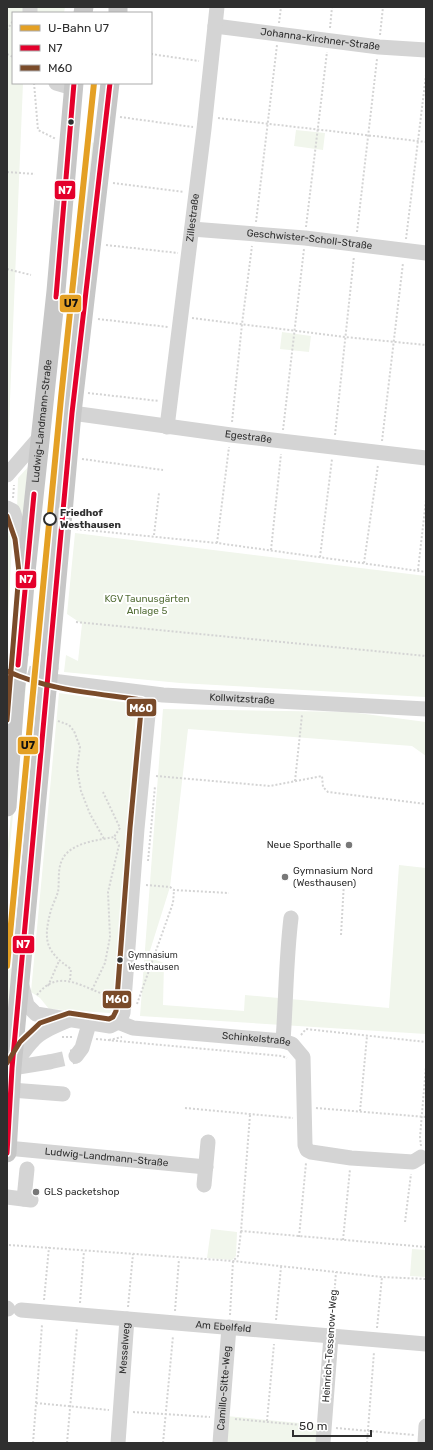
<svg xmlns="http://www.w3.org/2000/svg" width="433" height="1450" viewBox="0 0 433 1450" font-family="Rubik,sans-serif">
<rect width="100%" height="100%" fill="#fff"/>
<!-- green -->
<path fill="#f1f6ec" d="M7 7H65L64 13H13V83H23L8 449 7 451Z
M296 130 325 133 323 150 294 146Z
M90 142 95 143 66 388 71 322Z
M282 332 311 336 309 352 280 349Z
M28 467 23 516 17 510 18 478Z
M7 518 13 526 7 635Z
M75 533 426 576V697L180 683 64 672 66 655 78 661 82 624 67 614Z
M24 684 26 686 7 875V854Z
M36 688 41 689 17 905 7 1032V980Z
M59 693 129 703 134 707 136 713 118 1001 110 1013 49 1009 40 998 31 992Z
M163 709 350 712 426 722V756L412 746 188 729 170 887 148 957 164 963 163 1005 244 1011 245 995 389 1008 399 865 426 868V1034L140 1016Z
M211 1229 237 1232 236 1256 232 1260 207 1258Z
M412 1249 426 1250V1277L410 1276Z
M226 1416 321 1425 319 1443H224Z"/>
<g fill="none" stroke-linecap="round" stroke-linejoin="round">
<!-- minor-tunnel -->
<path stroke="#d5d5d5" stroke-width="15" stroke-dasharray="15 8" stroke-linecap="butt" d="M7 663 21 671 58 682
M49 1062 76 1056"/>
<!-- path -->
<path stroke="#d4d4d4" stroke-width="2" stroke-dasharray="2 2" stroke-linecap="butt" d="M279 23 281 7
M330 28 332 7
M7 30 13 21
M380 35 383 7
M7 54 13 57
M151 54 199 61
M34 83 38 130 56 139
M120 117 193 127
M218 118 426 142
M7 172 35 174
M113 183 184 192
M256 222 277 45
M306 227 327 52
M357 232 377 59
M406 239 426 75
M106 245 178 253
M7 269 31 275
M192 318 345 337 426 345
M98 319 168 327
M88 393 159 401
M232 422 242 324 252 246
M283 430 304 249
M335 435 354 256
M382 441 403 263
M82 459 163 470
M13 498 14 485
M76 529 217 543 426 572
M154 535 159 493
M217 543 229 447
M271 550 281 454
M320 557 332 459
M364 563 378 465
M418 570 426 500
M76 622 426 656
M58 721 69 725 74 731 80 747 77 769 81 791 90 814 104 839
M156 776 270 786 322 776 323 787 328 792 426 804
M295 781 302 715
M148 861 155 786
M146 885 170 887 174 890 229 893
M341 935 344 882
M70 980 71 969C45 951 43 940 51 910 53 904 56 898 58 892 60 880 56 865 66 854 77 842 99 840 114 837
M48 986 59 961
M92 990 105 963 110 937 108 892 119 845 114 837 120 828 103 792
M37 995C60 965 86 991 113 997
M137 1004 173 903 174 890
M301 1035 306 1029 426 1042
M62 1037H72
M96 1039 282 1056 287 1058
M109 1040 122 1037
M185 1108 293 1118
M316 1108 426 1117
M360 1111 367 1036
M250 1115 241 1231 426 1247
M421 1146 420 1137 426 1066
M405 1222 411 1174
M299 1237 306 1163
M343 1240 350 1169
M9 1245 233 1261 382 1277 426 1279
M44 1300 49 1247
M80 1303 84 1251
M128 1307 133 1254
M175 1311 179 1259
M230 1315 233 1261 238 1256 241 1231
M276 1320 281 1267
M332 1325 336 1272
M377 1328 382 1277
M36 1403 109 1410
M133 1412 210 1417
M235 1419 312 1426
M267 1421 274 1344
M336 1428 414 1435
M33 1443 42 1325
M67 1443 77 1328
M163 1443 173 1336
M367 1443 374 1352"/>
<!-- minor -->
<g stroke="#d4d4d4" stroke-width="15">
<path d="M30 7V13"/>
<path id="s1" d="M215 26 379 47 426 50"/>
<path d="M56 83 73 88"/>
<path id="s2" d="M192 229 305 238 426 253"/>
<path id="s3" d="M72 413 231 435 426 458"/>
<path id="s4" d="M167 427 204 129 217 7"/>
<path d="M7 475 40 437"/>
<path d="M7 508 13 511 22 537 24 554"/>
<path id="s5" d="M60 682 163 695 426 709"/>
<path d="M22 986 27 1005 36 1014 110 1026 118 1022 123 1013 137 829 150 694"/>
<path id="s6" d="M118 1022 133 1028 283 1041 292 1044 303 1057 305 1145 307 1150 311 1152 351 1158 413 1162 421 1157"/>
<path d="M283 1041C286 1000 286 959 291 918"/>
<path d="M76 1056 82 1048 89 1024"/>
<path d="M13 1067C33 1038 34 1034 69 1020"/>
<path d="M12 1068 49 1062"/>
<path d="M11 1090 63 1094"/>
<path id="s7" d="M7 1148 206 1167"/>
<path d="M204 1185 208 1142"/>
<path d="M7 1197 31 1200"/>
<path d="M24 1199 27 1169"/>
<path d="M7 1308 8 1309"/>
<path id="s8" d="M21 1310 426 1344"/>
<path id="s9" d="M118 1443 127 1319"/>
<path id="s10" d="M220 1443 229 1327"/>
<path d="M323 1443 331 1336"/>
<path d="M425 1443 426 1426"/>
</g>
<!-- major -->
<g stroke="#c7c7c7" stroke-width="19">
<path d="M83 13 84 7"/>
<path d="M118 13V7"/>
<path id="s11" d="M19 654 26 572 56 291 74 83"/>
<path d="M49 668 72 413 110 83"/>
<path d="M7 807 16 684"/>
<path d="M7 1153 12 1068 47 690"/>
</g>
<!-- major-bridge -->
<path stroke="#c7c7c7" stroke-width="19" d="M16 684 19 654
M47 690 49 668"/>
<!-- bus-1 casing -->
<g stroke="#fff" stroke-width="8">
<path id="bus-1" d="M56 297 74 83
M18 665 34 494
M7 1153 12 1068 72 413 110 83"/>
</g>
<!-- bus-2 casing -->
<g stroke="#fff" stroke-width="8">
<path id="bus-2" d="M7 516 15 539 19 572 7 720
M7 671C50 691 96 693 142 700L130 828 116 1011 113 1017 109 1019 69 1013 40 1023 20 1042 7 1063"/>
</g>
<!-- bus-1 -->
<use href="#bus-1" stroke="#e4002b" stroke-width="5"/>
<!-- bus-2 -->
<use href="#bus-2" stroke="#7a4b2a" stroke-width="5"/>
<!-- metro-1 casing -->
<g stroke="#fff" stroke-width="9">
<path id="metro-1" d="M7 966 61 398 94 83"/>
</g>
<!-- metro-1 -->
<use href="#metro-1" stroke="#e4a024" stroke-width="6"/>
</g>
<!-- markers -->
<g fill="#2f2f2f" stroke="#fff" stroke-width="1.5">
<circle cx="71" cy="122" r="3.5"/>
<circle cx="120" cy="960" r="3.5"/>
</g>
<circle fill="#fff" stroke="#2f2f2f" stroke-width="2" cx="50" cy="519" r="6"/>
<g fill="#787878" stroke="#fff" stroke-width="1.5">
<circle cx="349" cy="845" r="4"/>
<circle cx="285" cy="877" r="4"/>
<circle cx="36" cy="1192" r="4"/>
</g>
<g text-anchor="middle" dominant-baseline="central" stroke-width="4" stroke-linejoin="round" paint-order="stroke">
<!-- bus labels -->
<g font-size="9" fill="#2f2f2f" stroke="#fff" text-anchor="start">
<text x="128" y="955">Gymnasium<tspan x="128" dy="12">Westhausen</tspan></text>
</g>
<!-- street labels -->
<g font-size="10" fill="#2f2f2f" stroke="#fff">
<text stroke="none"><textPath href="#s1" startOffset="106">Johanna-Kirchner-Straße</textPath></text>
<text stroke="none"><textPath href="#s4" startOffset="211">Zillestraße</textPath></text>
<text stroke="none"><textPath href="#s2" startOffset="118">Geschwister-Scholl-Straße</textPath></text>
<text stroke="none"><textPath href="#s11" startOffset="234">Ludwig-Landmann-Straße</textPath></text>
<text stroke="none"><textPath href="#s3" startOffset="178">Egestraße</textPath></text>
<text stroke="none"><textPath href="#s5" startOffset="183">Kollwitzstraße</textPath></text>
<text stroke="none"><textPath href="#s6" startOffset="140">Schinkelstraße</textPath></text>
<text stroke="none"><textPath href="#s7" startOffset="100">Ludwig-Landmann-Straße</textPath></text>
<text stroke="none"><textPath href="#s8" startOffset="203">Am Ebelfeld</textPath></text>
<text transform="translate(330 1346) rotate(-86)">Heinrich-Tessenow-Weg</text>
<text stroke="none"><textPath href="#s9" startOffset="95">Messelweg</textPath></text>
<text stroke="none"><textPath href="#s10" startOffset="55">Camillo-Sitte-Weg</textPath></text>
</g>
<!-- stop labels -->
<g font-size="10" font-weight="bold" fill="#2f2f2f" stroke="#fff" text-anchor="start">
<text x="60" y="513">Friedhof<tspan x="60" dy="12">Westhausen</tspan></text>
</g>
<!-- park labels -->
<g font-size="10" fill="#556f39" stroke="#fff">
<text x="147" y="599">KGV Taunusgärten<tspan x="147" dy="12">Anlage 5</tspan></text>
</g>
<!-- poi labels -->
<g font-size="10" fill="#2f2f2f" stroke="#fff" text-anchor="start">
<text x="341" y="845" text-anchor="end">Neue Sporthalle</text>
<text x="293" y="871">Gymnasium Nord<tspan x="293" dy="12">(Westhausen)</tspan></text>
<text x="44" y="1192">GLS packetshop</text>
</g>
</g>
<g stroke="#fff" stroke-width="1.5">
<rect x="54" y="180" width="22" height="20" rx="4" fill="#e4002b"/>
<rect x="59" y="294" width="23" height="19" rx="4" fill="#e4a024"/>
<rect x="15" y="570" width="22" height="19" rx="4" fill="#e4002b"/>
<rect x="126" y="698" width="31" height="19" rx="4" fill="#7a4b2a"/>
<rect x="17" y="736" width="22" height="19" rx="4" fill="#e4a024"/>
<rect x="12" y="935" width="23" height="19" rx="4" fill="#e4002b"/>
<rect x="102" y="990" width="30" height="19" rx="4" fill="#7a4b2a"/>
</g>
<g font-size="11" text-anchor="middle" font-weight="bold" fill="#fff">
<text x="65" y="194">N7</text>
<text x="26" y="583">N7</text>
<text x="141" y="712">M60</text>
<text x="23" y="948">N7</text>
<text x="117" y="1003">M60</text>
</g>
<g font-size="11" text-anchor="middle" font-weight="bold" fill="#111">
<text x="71" y="307">U7</text>
<text x="28" y="749">U7</text>
</g>
<!-- border -->
<rect width="433" height="1450" fill="none" stroke="#2f2f2f" stroke-width="16"/>
<!-- legend -->
<rect x="12" y="12" width="140" height="72" fill="#ffffff" stroke="#acacac"/>
<rect x="20" y="25" width="20" height="6" fill="#e4a024" stroke="#acacac"/>
<text x="48" y="32" font-size="12" fill="#2f2f2f">U-Bahn U7</text>
<rect x="20" y="45" width="20" height="6" fill="#e4002b" stroke="#acacac"/>
<text x="48" y="52" font-size="12" fill="#2f2f2f">N7</text>
<rect x="20" y="65" width="20" height="6" fill="#7a4b2a" stroke="#acacac"/>
<text x="48" y="72" font-size="12" fill="#2f2f2f">M60</text>
<!-- scale -->
<path d="M293 1430v6h78v-6" fill="none" stroke="#2f2f2f" stroke-width="2"/>
<text x="299" y="1430" font-size="12" fill="#2f2f2f" stroke="#ffffff" stroke-width="3" paint-order="stroke">50 m</text>
</svg>
